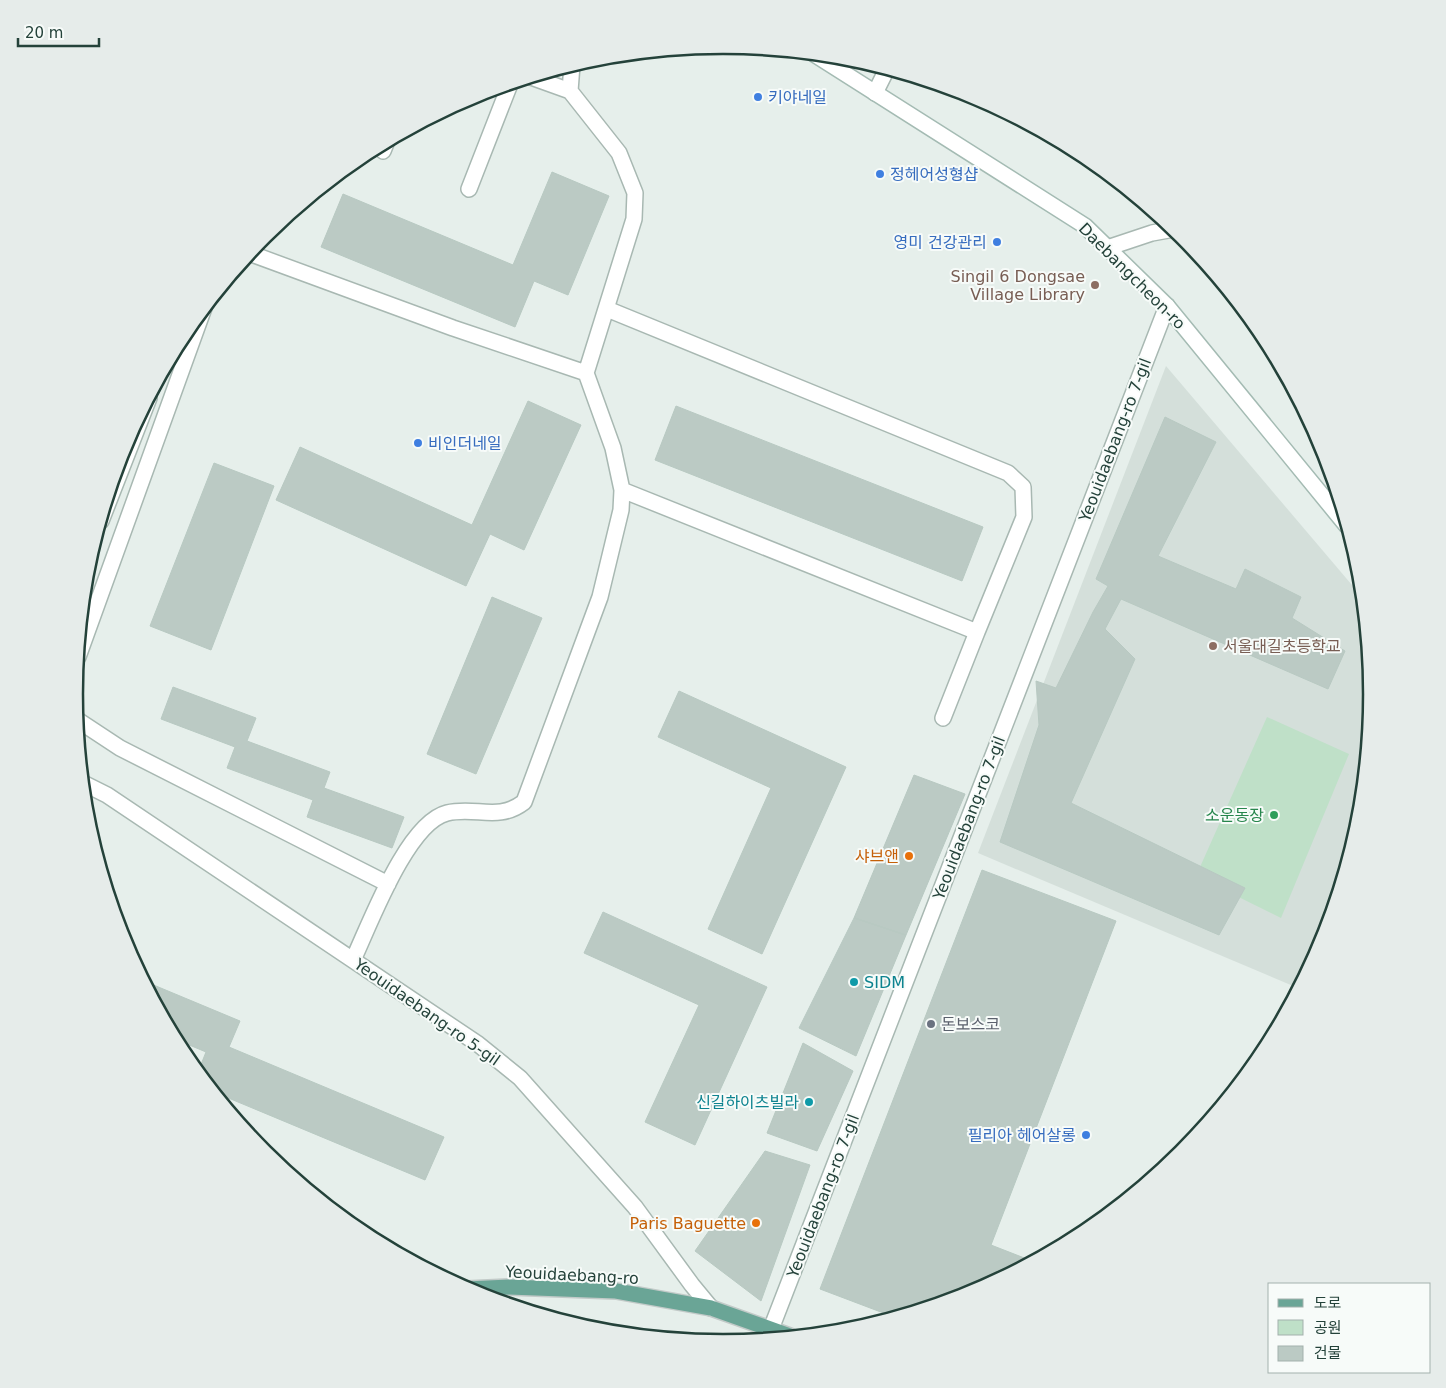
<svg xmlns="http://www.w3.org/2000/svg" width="1446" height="1388" viewBox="0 0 1446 1388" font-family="'DejaVu Sans','Noto Sans KR',sans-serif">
<rect width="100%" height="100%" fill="#e6efeb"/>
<!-- built -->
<path fill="#d4dfda" d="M1166 366 1363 598 1372 694 1359 821 1322 943 1298 988 978 853Z"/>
<!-- green -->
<path fill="#bfe0c8" d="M1267 717 1349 754 1281 918 1196 876Z"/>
<!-- building -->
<path fill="#bbcac4" stroke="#b8c9c2" d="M552 172 609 196 568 295 534 281 515 327 321 247 343 194 513 265Z
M528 401 581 425 524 550 490 534 466 586 276 500 300 447 472 525Z
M676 406 983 527 962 581 655 460Z
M1165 417 1216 442 1158 556 1236 589 1245 569 1301 597 1292 618 1345 651 1328 689 1121 599 1105 629 1135 659 1071 803 1245 888 1219 935 1000 842 1039 725 1036 681 1056 688 1093 612 1108 586 1096 579Z
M214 463 274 486 211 650 150 626Z
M492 597 542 618 476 774 427 754Z
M173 687 256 718 247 741 330 772 324 788 404 817 392 848 307 817 313 800 227 768 235 747 161 719Z
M679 691 846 767 762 954 708 929 771 788 658 737Z
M914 775 965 794 906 935 854 918Z
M982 870 1116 921 991 1245 1032 1261 971 1294 894 1317 820 1289Z
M603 912 767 987 695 1145 645 1122 699 1005 584 953Z
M854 918 906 935 856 1056 799 1028Z
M144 981 240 1021 229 1047 444 1137 425 1180 214 1092 198 1072 206 1052 175 1039Z
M803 1043 853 1071 817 1151 767 1133Z
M765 1151 810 1165 761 1301 695 1251Z"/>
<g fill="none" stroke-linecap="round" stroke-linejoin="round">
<!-- minor casing -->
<g stroke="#a8b8b2" stroke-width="18">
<path id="minor" d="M531 77 570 91
M875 93 887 69
M383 151 387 141
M469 189 510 84
M1107 248 1152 233 1174 229
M249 253 453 328 586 373
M607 309 1008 473 1023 487 1024 517 977 632
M622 490 977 632 943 718
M101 521 149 398
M78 657 204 308
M76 719 120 748 388 884
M83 783 107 795 478 1044 520 1078 635 1207 692 1285 711 1308
M353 960C370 924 407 823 447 813 476 806 498 822 524 802L600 597 621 510 622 490 613 448 586 373 634 219 635 193 619 153 570 91 572 65
M771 1329 1167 306"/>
</g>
<!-- secondary casing -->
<g stroke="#a4bbb3" stroke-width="18">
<path id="secondary" d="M814 54 1085 226 1167 306 1347 526"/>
</g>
<!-- primary casing -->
<g stroke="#c2cac8" stroke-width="18">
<path id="primary" d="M467 1289 509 1287 616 1291 711 1308 790 1336"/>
</g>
<!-- minor -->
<use href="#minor" stroke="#fff" stroke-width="15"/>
<!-- secondary -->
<use href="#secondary" stroke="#fff" stroke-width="15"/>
<!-- primary -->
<use href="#primary" stroke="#6aa596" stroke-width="15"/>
</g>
<!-- markers -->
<g fill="#3f7fe0" stroke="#f7fbf9" stroke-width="2">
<circle cx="758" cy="97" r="5"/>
<circle cx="880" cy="174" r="5"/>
<circle cx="997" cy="242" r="5"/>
<circle cx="418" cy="443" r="5"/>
<circle cx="1086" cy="1135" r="5"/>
</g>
<g fill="#8d6e63" stroke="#f7fbf9" stroke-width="2">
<circle cx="1095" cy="285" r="5"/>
<circle cx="1213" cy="646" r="5"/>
</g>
<circle fill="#2e9e5b" stroke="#f7fbf9" stroke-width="2" cx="1274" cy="815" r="5"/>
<g fill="#e8710a" stroke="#f7fbf9" stroke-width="2">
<circle cx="909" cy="856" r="5"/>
<circle cx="756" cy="1223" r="5"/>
</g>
<g fill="#0f9aa8" stroke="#f7fbf9" stroke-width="2">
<circle cx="854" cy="982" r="5"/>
<circle cx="809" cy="1102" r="5"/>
</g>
<circle fill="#6b7280" stroke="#f7fbf9" stroke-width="2" cx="931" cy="1024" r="5"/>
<g text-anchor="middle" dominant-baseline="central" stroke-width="4" stroke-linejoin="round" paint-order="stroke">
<!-- shop labels -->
<g font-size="16" fill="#366cbe" stroke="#f7fbf9" text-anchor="start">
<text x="768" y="97">키야네일</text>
<text x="890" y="174">정헤어성형샵</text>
<text x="987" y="242" text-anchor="end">영미 건강관리</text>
<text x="428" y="443">비인더네일</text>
<text x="1076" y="1135" text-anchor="end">필리아 헤어살롱</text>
</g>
<!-- education labels -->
<g font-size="16" fill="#785e54" stroke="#f7fbf9" text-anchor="end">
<text x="1085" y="276">Singil 6 Dongsae<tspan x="1085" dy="18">Village Library</tspan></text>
<text x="1223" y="646" text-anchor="start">서울대길초등학교</text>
</g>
<!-- street labels -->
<g font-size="16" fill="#24423a" stroke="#f7fbf9">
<text transform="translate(1132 276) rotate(45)">Daebangcheon-ro</text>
<text transform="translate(1115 440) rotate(-69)">Yeouidaebang-ro 7-gil</text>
<text transform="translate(969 818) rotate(-69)">Yeouidaebang-ro 7-gil</text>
<text transform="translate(427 1012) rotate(35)">Yeouidaebang-ro 5-gil</text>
<text transform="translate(823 1196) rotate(-69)">Yeouidaebang-ro 7-gil</text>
<text transform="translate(572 1275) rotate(3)">Yeouidaebang-ro</text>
</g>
<!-- leisure labels -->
<g font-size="16" fill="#27864d" stroke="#f7fbf9" text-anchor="end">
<text x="1264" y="815">소운동장</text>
</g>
<!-- food labels -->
<g font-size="16" fill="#c56008" stroke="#f7fbf9" text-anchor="end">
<text x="899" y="856">샤브앤</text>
<text x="746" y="1223">Paris Baguette</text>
</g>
<!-- culture labels -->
<g font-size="16" fill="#0d838f" stroke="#f7fbf9" text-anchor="start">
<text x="864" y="982">SIDM</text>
<text x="799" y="1102" text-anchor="end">신길하이츠빌라</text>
</g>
<!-- worship labels -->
<g font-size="16" fill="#5b616d" stroke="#f7fbf9" text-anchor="start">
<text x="941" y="1024">돈보스코</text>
</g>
</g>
<!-- crop -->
<path d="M0 0H1446V1388H0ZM83 694a640 640 0 1 1 1280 0a640 640 0 1 1-1280 0Z" fill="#e6ecea" fill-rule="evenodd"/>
<path fill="none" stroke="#24423a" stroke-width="2.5" d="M83 694a640 640 0 1 1 1280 0a640 640 0 1 1-1280 0Z"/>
<!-- legend -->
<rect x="1268" y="1283" width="162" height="90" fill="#f7fbf9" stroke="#a3b1ad"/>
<rect x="1278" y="1299" width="25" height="8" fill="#6aa596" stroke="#a3b1ad"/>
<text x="1314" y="1308" font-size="15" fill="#24423a">도로</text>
<rect x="1278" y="1320" width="25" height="15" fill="#bfe0c8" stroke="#a3b1ad"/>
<text x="1314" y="1333" font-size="15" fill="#24423a">공원</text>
<rect x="1278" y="1346" width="25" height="15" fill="#bbcac4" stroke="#a3b1ad"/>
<text x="1314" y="1358" font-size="15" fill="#24423a">건물</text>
<!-- scale -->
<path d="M18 38v8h81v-8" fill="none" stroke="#24423a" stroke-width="2.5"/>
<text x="25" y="38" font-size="15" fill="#24423a" stroke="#f7fbf9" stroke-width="4" paint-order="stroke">20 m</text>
</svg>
